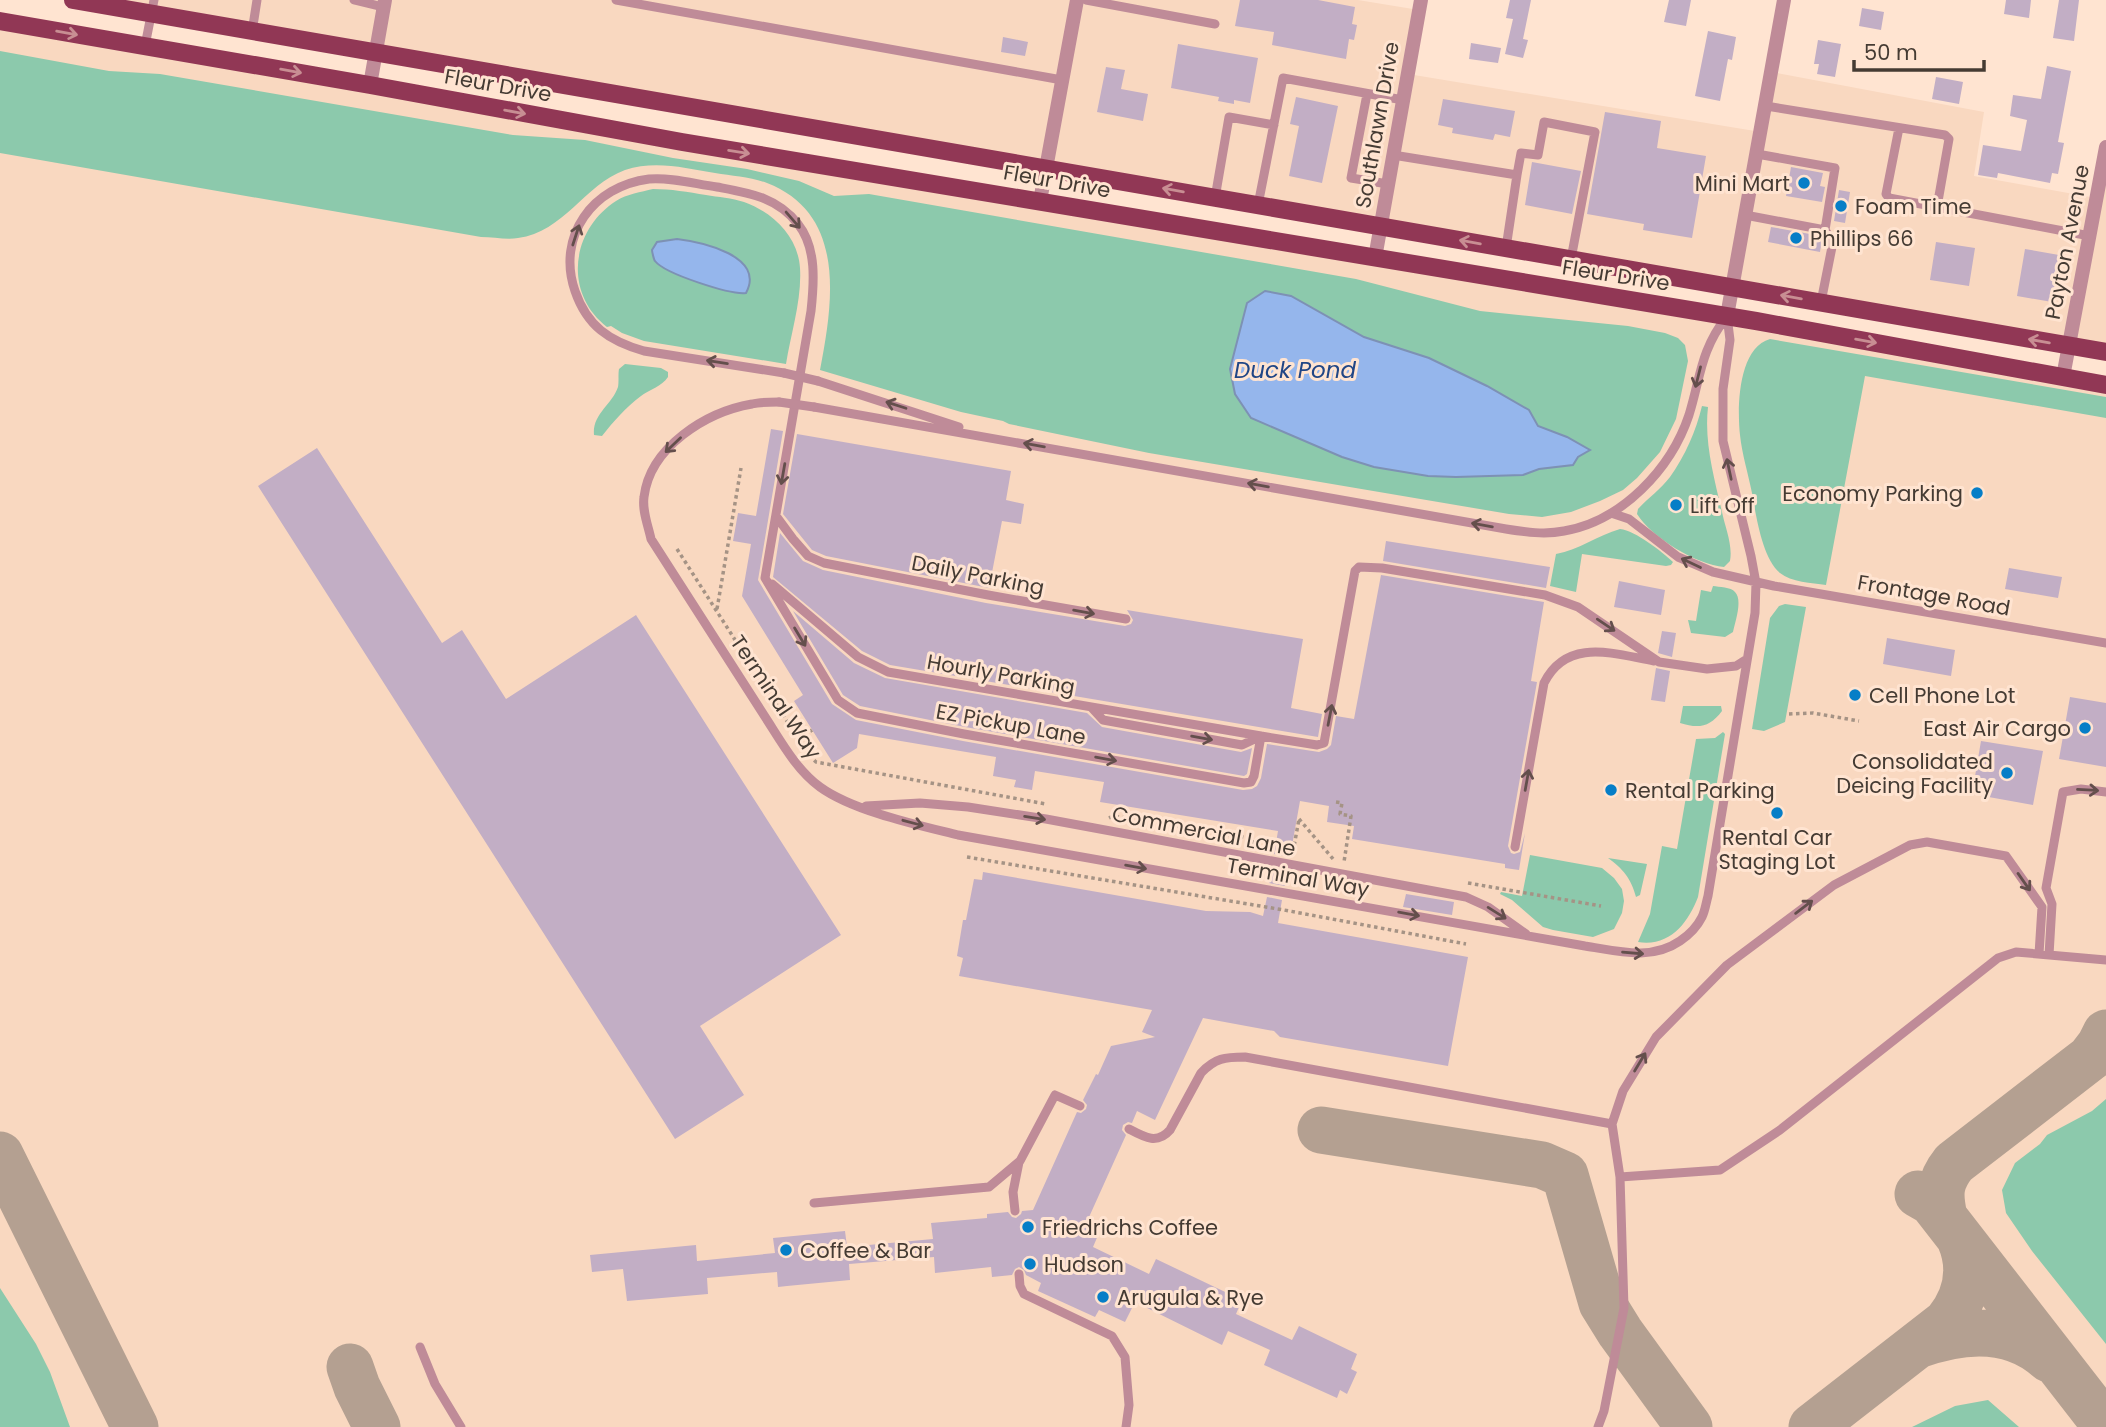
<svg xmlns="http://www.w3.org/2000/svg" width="2106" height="1427" viewBox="0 0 2106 1427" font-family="Poppins,sans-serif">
<rect width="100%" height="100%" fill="#ffe4d1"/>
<!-- built -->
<path fill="#f9d8c0" d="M73 0H1358L1419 10 1408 74 1761 132 1772 72 1984 112 1974 176 2096 198 2106 147V352Z
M0 21 2106 385V1427H0Z"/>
<!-- green -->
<path fill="#8cc9ac" d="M0 51 109 71 160 74 513 135 585 140 673 158 747 169 799 181 834 196 869 194 1356 279 1480 311 1628 326 1665 333 1678 338 1685 345 1688 361 1676 419 1660 452 1637 478 1623 490 1600 501 1571 512 1542 517 1509 514 1149 453 1009 424 1003 421 961 412 820 370C833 303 847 214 767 183 751 177 732 176 715 173 685 168 655 160 625 170 584 185 564 232 518 238 507 240 493 237 481 237L0 153Z
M653 189C671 189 688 192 706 195 718 197 732 198 744 202 772 212 798 236 800 268 802 299 791 333 786 364L644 341 622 333 611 326 607 327C563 293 571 230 616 201 627 194 641 192 653 189Z
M1770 339 2106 397V418L1865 376 1826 585C1812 583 1791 582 1780 573 1762 558 1756 515 1752 493 1748 473 1742 454 1740 435 1737 408 1738 348 1770 339Z
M625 364 661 368 668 372V377C662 386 649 390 641 396 625 408 614 421 602 436L594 435C592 414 612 405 618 387 619 382 618 374 619 369Z
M1702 406 1708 407C1704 442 1714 477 1722 512 1725 527 1733 545 1730 561L1724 567C1697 565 1651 537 1637 514L1638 509C1648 498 1661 489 1670 477 1685 456 1696 431 1702 406Z
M1620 529C1636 531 1661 551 1673 562L1671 565 1666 566 1582 554 1576 592 1550 586 1556 554C1579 550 1598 535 1620 529Z
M1713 586C1719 587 1731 587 1735 592 1743 600 1735 622 1733 632L1725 637 1691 633 1688 620 1696 621 1701 590 1711 592Z
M1785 604 1806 607 1785 722 1764 731 1752 729 1770 618 1779 606Z
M1683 706H1721L1722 711C1710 727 1699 729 1680 723Z
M1723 732 1725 734 1698 897C1688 923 1670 947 1638 942L1650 914 1662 846 1677 849 1696 739 1715 738Z
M1530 855 1602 868 1614 878 1622 889 1624 901 1622 913 1614 929 1593 937 1553 930 1543 927 1512 900 1500 894 1501 892 1522 896Z
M1608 858 1647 864 1640 895 1636 897C1631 878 1623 869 1608 858Z
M2106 1099V1344L2032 1251 2006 1213 2002 1190 2015 1163 2040 1144 2047 1135 2092 1111Z
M0 1288 36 1344 50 1372 70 1427H0Z
M1988 1400 2019 1427H1912L1955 1406Z"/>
<!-- water -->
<path fill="#95b6ec" stroke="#7d91b4" stroke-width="2" d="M677 239C702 242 766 256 746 293 731 295 665 274 655 261 654 260 652 252 652 250L657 242Z
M1265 291 1291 296 1364 337 1429 358 1487 386 1529 410 1538 426 1567 437 1590 450 1578 457 1573 465 1539 469 1523 475 1456 477 1428 476 1374 467 1342 457 1251 418 1235 394 1230 369 1247 303Z"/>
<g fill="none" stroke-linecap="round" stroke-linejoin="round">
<!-- taxiway -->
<path stroke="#b4a091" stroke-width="47" d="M1321 1130 1542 1165 1565 1175 1602 1303 1620 1332 1689 1427
M0 1155 135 1427
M1918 1194 1932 1202 2106 1426
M1944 1217C1939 1194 1939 1182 1954 1163L2090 1058 2100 1045 2106 1033
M1918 1345C1962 1329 2012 1325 2049 1359
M350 1367 357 1387 377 1427
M1812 1427 1947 1322C1967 1297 1973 1269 1960 1239"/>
</g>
<!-- building -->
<path fill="#c2aec5" d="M1240 0H1318L1355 7 1352 24 1357 25 1354 40 1349 39 1346 59 1272 45 1274 32 1235 26Z
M1510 0H1531L1523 39 1528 40 1523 58 1505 54 1513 19 1506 18Z
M1669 0H1691L1686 26 1664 22Z
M2006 0H2031L2029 18 2004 14Z
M2059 0H2079L2074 41 2053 38Z
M1862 8 1884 12 1881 30 1859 26Z
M1708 31 1736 37 1732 60 1728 59 1720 101 1695 96Z
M1003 37 1028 42 1025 56 1001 52Z
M1818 40 1841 44 1835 77 1817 74 1819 64H1814Z
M1471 43 1501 48 1498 63 1469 59Z
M1178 44 1258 58 1250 103 1234 100V104L1218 101 1219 97 1171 88Z
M2047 66 2071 71 2058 142 2064 143 2058 174 2052 173 2050 183 1998 173 1997 178 1978 175 1983 145 2021 151 2027 120 2010 116 2013 95 2041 99Z
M1106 67 1125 70 1121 89 1148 94 1143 121 1097 112Z
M1936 77 1963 82 1959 104 1932 99Z
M1296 97 1338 106 1322 183 1289 176 1299 126 1290 124Z
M1443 99 1515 111 1510 137 1495 134 1493 140 1452 133 1453 128 1438 125Z
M1605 112 1661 121 1657 148 1706 156 1692 238 1643 230 1644 224 1587 214Z
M1532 162 1581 171 1572 214 1525 205Z
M1791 167 1823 173 1820 186 1825 187 1822 202 1786 196Z
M1839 190 1850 192 1845 223 1834 221Z
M1771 227 1821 236 1822 239 1820 252 1768 242Z
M1936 242 1975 248 1969 286 1930 280Z
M2025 249 2059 255 2052 302 2017 296Z
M771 429 783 431 758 580 832 704 856 720 963 741 1243 790 1252 789 1257 786 1261 778 1267 744 1319 752 1327 749 1331 745 1336 716 1354 719 1381 575 1544 602 1531 681 1537 682 1508 846 1511 853 1514 854 1520 852 1525 833 1519 870 1505 868V864L1352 839 1354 826 1327 822 1329 806 1300 801 1290 857 1274 854 1278 831 1100 802 1104 782 1035 771 1032 790 1014 787 1016 780 993 776 996 757 859 734 857 748 833 763 794 701 803 695 742 596 751 544 733 541 738 513 756 516Z
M797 434 1011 471 1006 500 1024 504 1021 524 1002 521 989 588 826 556 812 550 783 514Z
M317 448 442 643 462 630 506 699 636 615 841 935 700 1026 744 1095 675 1139 258 486Z
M780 533 803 561 823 570 986 603 1125 626 1131 624 1133 620 1127 610 1303 639 1291 708 1322 714 1318 737 890 665 862 651 773 577Z
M1386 541 1550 567 1546 588 1383 561Z
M2009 568 2062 577 2058 598 2005 589Z
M1619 581 1665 590 1661 615 1614 607Z
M793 611 854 663 885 678 1087 713 1102 727 1241 752 1252 748 1247 774 1244 776 965 727 860 706 843 695Z
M1662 631 1676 633 1672 657 1658 653Z
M1887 638 1955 650 1951 676 1883 664Z
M1656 668 1670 671 1665 702 1651 700Z
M2070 697 2106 703V767L2059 759Z
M1981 741 2043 751 2033 805 1972 794Z
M1272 868 1287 871 1285 886 1269 883Z
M983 872 1206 911 1250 912 1263 916 1267 897 1282 900 1278 923 1468 957 1448 1066 1280 1037 1274 1031 1203 1018 1155 1120 1137 1111 1132 1123 1128 1122 1123 1125 1122 1130 1126 1135 1085 1226 1099 1233 1093 1247 1149 1274 1156 1259 1242 1300 1236 1314 1292 1340 1299 1326 1357 1354 1351 1369 1357 1372 1347 1394 1340 1390 1337 1398 1264 1365 1270 1350 1228 1331 1222 1345 1135 1302 1125 1322 1099 1310 1095 1317 1038 1291 1041 1283 1026 1275 1024 1270 1019 1267 1015 1269 1012 1275 992 1277 991 1267 935 1273 934 1257 849 1264 850 1280 787 1286 778 1287 777 1272 707 1278 708 1294 627 1301 623 1269 592 1272 590 1255 696 1245 697 1261 775 1253 773 1238 845 1231 847 1247 933 1239 931 1223 987 1218V1214L1008 1212 1012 1217 1016 1218 1021 1214 1022 1211 1033 1210 1077 1112 1081 1113 1086 1109 1087 1105 1083 1100 1096 1074 1098 1075 1111 1046 1155 1037 1142 1032 1152 1010 959 976 963 958 957 956 963 920H966L974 879 982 880Z
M1406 894 1454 902 1452 915 1403 907Z"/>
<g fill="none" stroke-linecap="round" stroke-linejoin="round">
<!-- path -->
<path stroke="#a59385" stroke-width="3.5" stroke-dasharray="3.5 3.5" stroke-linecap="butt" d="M677 549 799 740 810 756 816 762 1046 804
M717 609 741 468
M1789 714 1813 713 1859 721
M799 740 812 730
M1336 802 1342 803 1340 814 1351 816 1344 862
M1109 818 1113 816 1250 838 1256 846
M1299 819 1334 860
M1293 852 1299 819
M967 857 1284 910 1466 944
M1468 883 1601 906"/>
<!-- service -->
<path stroke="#bf8b98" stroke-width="9" d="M354 0 383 7
M616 0 1062 80
M1086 0 1215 24
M252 32 257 0
M145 46 154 0
M1367 94 1351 178 1388 184
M1766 106 1945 135 1949 139 1937 207
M1899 128 1886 194 1889 198 2090 236
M1757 154 1835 168 1825 230 1833 242 1821 302
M1393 155 1517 175 1506 248
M1517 175 1521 153 1538 155 1544 122 1595 132 1571 259
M1215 198 1229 117 1274 125
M1258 205 1283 78 1403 100
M1745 215 1825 230
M818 381 959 427
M779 402C770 402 760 402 752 404 706 412 650 447 644 497 642 511 648 525 651 539L769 723C783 745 798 771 820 787 853 811 918 825 958 835L1585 946C1618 951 1651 961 1680 941 1689 935 1697 927 1702 917 1705 911 1706 903 1708 896L1755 613 1756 583 1751 556 1723 441V389L1730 340 1727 316
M814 407 1506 529C1525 532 1545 535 1564 531 1622 521 1671 469 1689 415 1701 376 1700 351 1727 316
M1611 513 1629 519 1678 557 1713 572 1774 586 2106 643
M776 516 793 539 808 556 824 563 988 595 1126 619
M765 578 838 700 857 713 964 734 1244 783 1251 782 1254 776 1261 736 1317 745 1324 743 1355 571 1359 567 1382 568 1545 595 1578 607 1659 662 1707 669 1736 666 1747 659
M765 578 811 311C814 283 817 248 798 224 777 197 749 193 717 187 695 184 671 177 649 179 593 186 556 236 575 291 587 326 609 341 644 351L784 373
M772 584 858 657 888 672 1261 736
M1092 708 1103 720 1242 745 1259 737
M866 806 920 803 968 807 1046 819 1466 897 1488 907 1526 934
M1515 847 1544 683C1567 637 1614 654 1654 661
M2049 955 2052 904 2046 888 2063 792 2081 789 2106 792
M1612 1124 1623 1091 1656 1037 1727 965 1834 885 1910 845 1927 842 2006 856 2042 907 2039 954
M1129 1129C1144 1137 1157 1145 1170 1130L1201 1073C1215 1058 1225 1057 1245 1057L1612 1124 1620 1177 1720 1170 1780 1130 1998 958 2016 952 2106 960
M814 1203 989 1187 1020 1161 1055 1095 1080 1106
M1015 1211 1013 1192 1019 1162
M1019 1274 1020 1286 1024 1294 1112 1336 1125 1357 1129 1405 1126 1427
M420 1347 435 1384 461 1427
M1598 1427 1604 1411 1624 1308 1620 1177"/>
<!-- minor -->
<path stroke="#bf8b98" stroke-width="14" d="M370 85 385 0
M1375 258 1421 0
M1727 316 1784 0
M2063 377 2106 147"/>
<!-- tertiary -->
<path stroke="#bf8b98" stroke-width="14" d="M1040 201 1077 0"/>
<!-- primary -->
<path stroke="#913755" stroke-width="18" d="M73 0 2106 352
M0 21 370 85 682 142 1756 321 2106 385"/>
<!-- service-bridge -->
<path stroke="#bf8b98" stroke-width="9" d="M784 373 818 381
M779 402 814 407"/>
</g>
<!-- one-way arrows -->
<defs><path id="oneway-shaft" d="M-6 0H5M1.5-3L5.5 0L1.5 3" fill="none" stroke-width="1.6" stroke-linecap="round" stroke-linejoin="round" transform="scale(1.75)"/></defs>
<g stroke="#c88e93">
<use href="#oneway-shaft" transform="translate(67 33) rotate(10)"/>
<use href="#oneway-shaft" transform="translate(291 71) rotate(10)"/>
<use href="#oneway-shaft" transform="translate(515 112) rotate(10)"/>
<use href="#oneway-shaft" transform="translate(739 152) rotate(9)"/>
<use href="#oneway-shaft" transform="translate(1173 190) rotate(-170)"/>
<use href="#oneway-shaft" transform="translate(1470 242) rotate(-170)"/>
<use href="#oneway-shaft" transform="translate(1791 297) rotate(-170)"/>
<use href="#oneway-shaft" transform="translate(1866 341) rotate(10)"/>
<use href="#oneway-shaft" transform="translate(2039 341) rotate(-170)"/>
</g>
<g stroke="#644f4c">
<use href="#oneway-shaft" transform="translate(793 220) rotate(49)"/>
<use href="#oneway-shaft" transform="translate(576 235) rotate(-72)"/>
<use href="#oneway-shaft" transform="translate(717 362) rotate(-171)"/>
<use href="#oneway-shaft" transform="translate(1698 377) rotate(104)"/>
<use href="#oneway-shaft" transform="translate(896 405) rotate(-162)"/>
<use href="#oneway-shaft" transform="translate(673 445) rotate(136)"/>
<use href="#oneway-shaft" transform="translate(1034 445) rotate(-170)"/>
<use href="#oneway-shaft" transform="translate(1729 469) rotate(-102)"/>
<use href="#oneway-shaft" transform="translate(783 474) rotate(100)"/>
<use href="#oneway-shaft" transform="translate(1258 485) rotate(-170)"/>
<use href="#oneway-shaft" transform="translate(1482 525) rotate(-170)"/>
<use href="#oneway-shaft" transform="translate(1691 563) rotate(-155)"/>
<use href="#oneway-shaft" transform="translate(1084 612) rotate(10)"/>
<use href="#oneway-shaft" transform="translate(1606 625) rotate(34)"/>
<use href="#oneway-shaft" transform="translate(800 637) rotate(59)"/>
<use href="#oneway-shaft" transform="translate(1330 715) rotate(-79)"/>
<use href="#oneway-shaft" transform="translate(1202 738) rotate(10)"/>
<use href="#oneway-shaft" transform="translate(1106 759) rotate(10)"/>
<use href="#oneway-shaft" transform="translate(1527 780) rotate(-80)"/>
<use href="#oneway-shaft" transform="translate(2088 790) rotate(3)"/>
<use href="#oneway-shaft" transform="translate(1035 818) rotate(9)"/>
<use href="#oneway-shaft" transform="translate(913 823) rotate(15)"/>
<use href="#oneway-shaft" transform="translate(1136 867) rotate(10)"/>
<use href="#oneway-shaft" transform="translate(2024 882) rotate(55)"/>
<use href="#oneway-shaft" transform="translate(1804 907) rotate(-37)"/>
<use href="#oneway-shaft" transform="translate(1497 913) rotate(32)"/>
<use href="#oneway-shaft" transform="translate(1409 914) rotate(10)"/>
<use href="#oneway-shaft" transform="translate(1633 953) rotate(5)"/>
<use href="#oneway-shaft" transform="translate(1640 1062) rotate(-59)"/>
</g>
<!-- markers -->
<g fill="#067ec7" stroke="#ffe4d1" stroke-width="2.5">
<circle cx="1804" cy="183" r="7"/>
<circle cx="1841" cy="206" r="7"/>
<circle cx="1796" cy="238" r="7"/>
<circle cx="1977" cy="493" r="7"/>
<circle cx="1676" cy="505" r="7"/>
<circle cx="1855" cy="695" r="7"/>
<circle cx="2085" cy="728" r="7"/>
<circle cx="2007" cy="773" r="7"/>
<circle cx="1611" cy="790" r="7"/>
<circle cx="1777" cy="813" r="7"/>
<circle cx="1028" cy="1227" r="7"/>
<circle cx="786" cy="1250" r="7"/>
<circle cx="1030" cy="1264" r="7"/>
<circle cx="1103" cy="1297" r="7"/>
</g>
<g text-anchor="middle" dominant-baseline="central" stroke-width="6" stroke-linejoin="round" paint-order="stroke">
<!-- street labels -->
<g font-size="21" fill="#453b33" stroke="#ffe4d1">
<text transform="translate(498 85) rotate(10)">Fleur Drive</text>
<text transform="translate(1377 125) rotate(-80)">Southlawn Drive</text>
<text transform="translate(1057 181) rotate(10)">Fleur Drive</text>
<text transform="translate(2067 242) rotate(-79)">Payton Avenue</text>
<text transform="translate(1616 275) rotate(9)">Fleur Drive</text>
<text transform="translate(978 575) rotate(11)">Daily Parking</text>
<text transform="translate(1934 595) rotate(10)">Frontage Road</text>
<text transform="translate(1001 674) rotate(10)">Hourly Parking</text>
<text transform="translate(776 697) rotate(56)">Terminal Way</text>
<text transform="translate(1011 724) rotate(10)">EZ Pickup Lane</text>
<text transform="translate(1204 831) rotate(11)">Commercial Lane</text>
<text transform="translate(1298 877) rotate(10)">Terminal Way</text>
</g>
<!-- poi labels -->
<g font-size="21" fill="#453b33" stroke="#ffe4d1" text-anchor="start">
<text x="1790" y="183" text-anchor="end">Mini Mart</text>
<text x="1855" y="206">Foam Time</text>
<text x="1810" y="238">Phillips 66</text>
<text x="1963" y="493" text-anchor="end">Economy Parking</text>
<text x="1690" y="505">Lift Off</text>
<text x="1869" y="695">Cell Phone Lot</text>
<text x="2071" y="728" text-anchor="end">East Air Cargo</text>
<text x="1993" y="761" text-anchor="end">Consolidated<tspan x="1993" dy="24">Deicing Facility</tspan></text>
<text x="1625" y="790">Rental Parking</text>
<text x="1777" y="837" text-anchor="middle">Rental Car<tspan x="1777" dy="24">Staging Lot</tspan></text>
<text x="1042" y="1227">Friedrichs Coffee</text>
<text x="800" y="1250">Coffee &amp; Bar</text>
<text x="1044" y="1264">Hudson</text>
<text x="1117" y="1297">Arugula &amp; Rye</text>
</g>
<!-- water labels -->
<g font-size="23" font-style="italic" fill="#214686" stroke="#ffe4d1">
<text x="1295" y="370">Duck Pond</text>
</g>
</g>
<!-- scale -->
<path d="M1854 60v10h130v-10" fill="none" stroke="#453b33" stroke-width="3.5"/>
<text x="1864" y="60" font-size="21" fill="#453b33" stroke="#ffe4d1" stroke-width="5" paint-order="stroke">50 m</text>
</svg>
